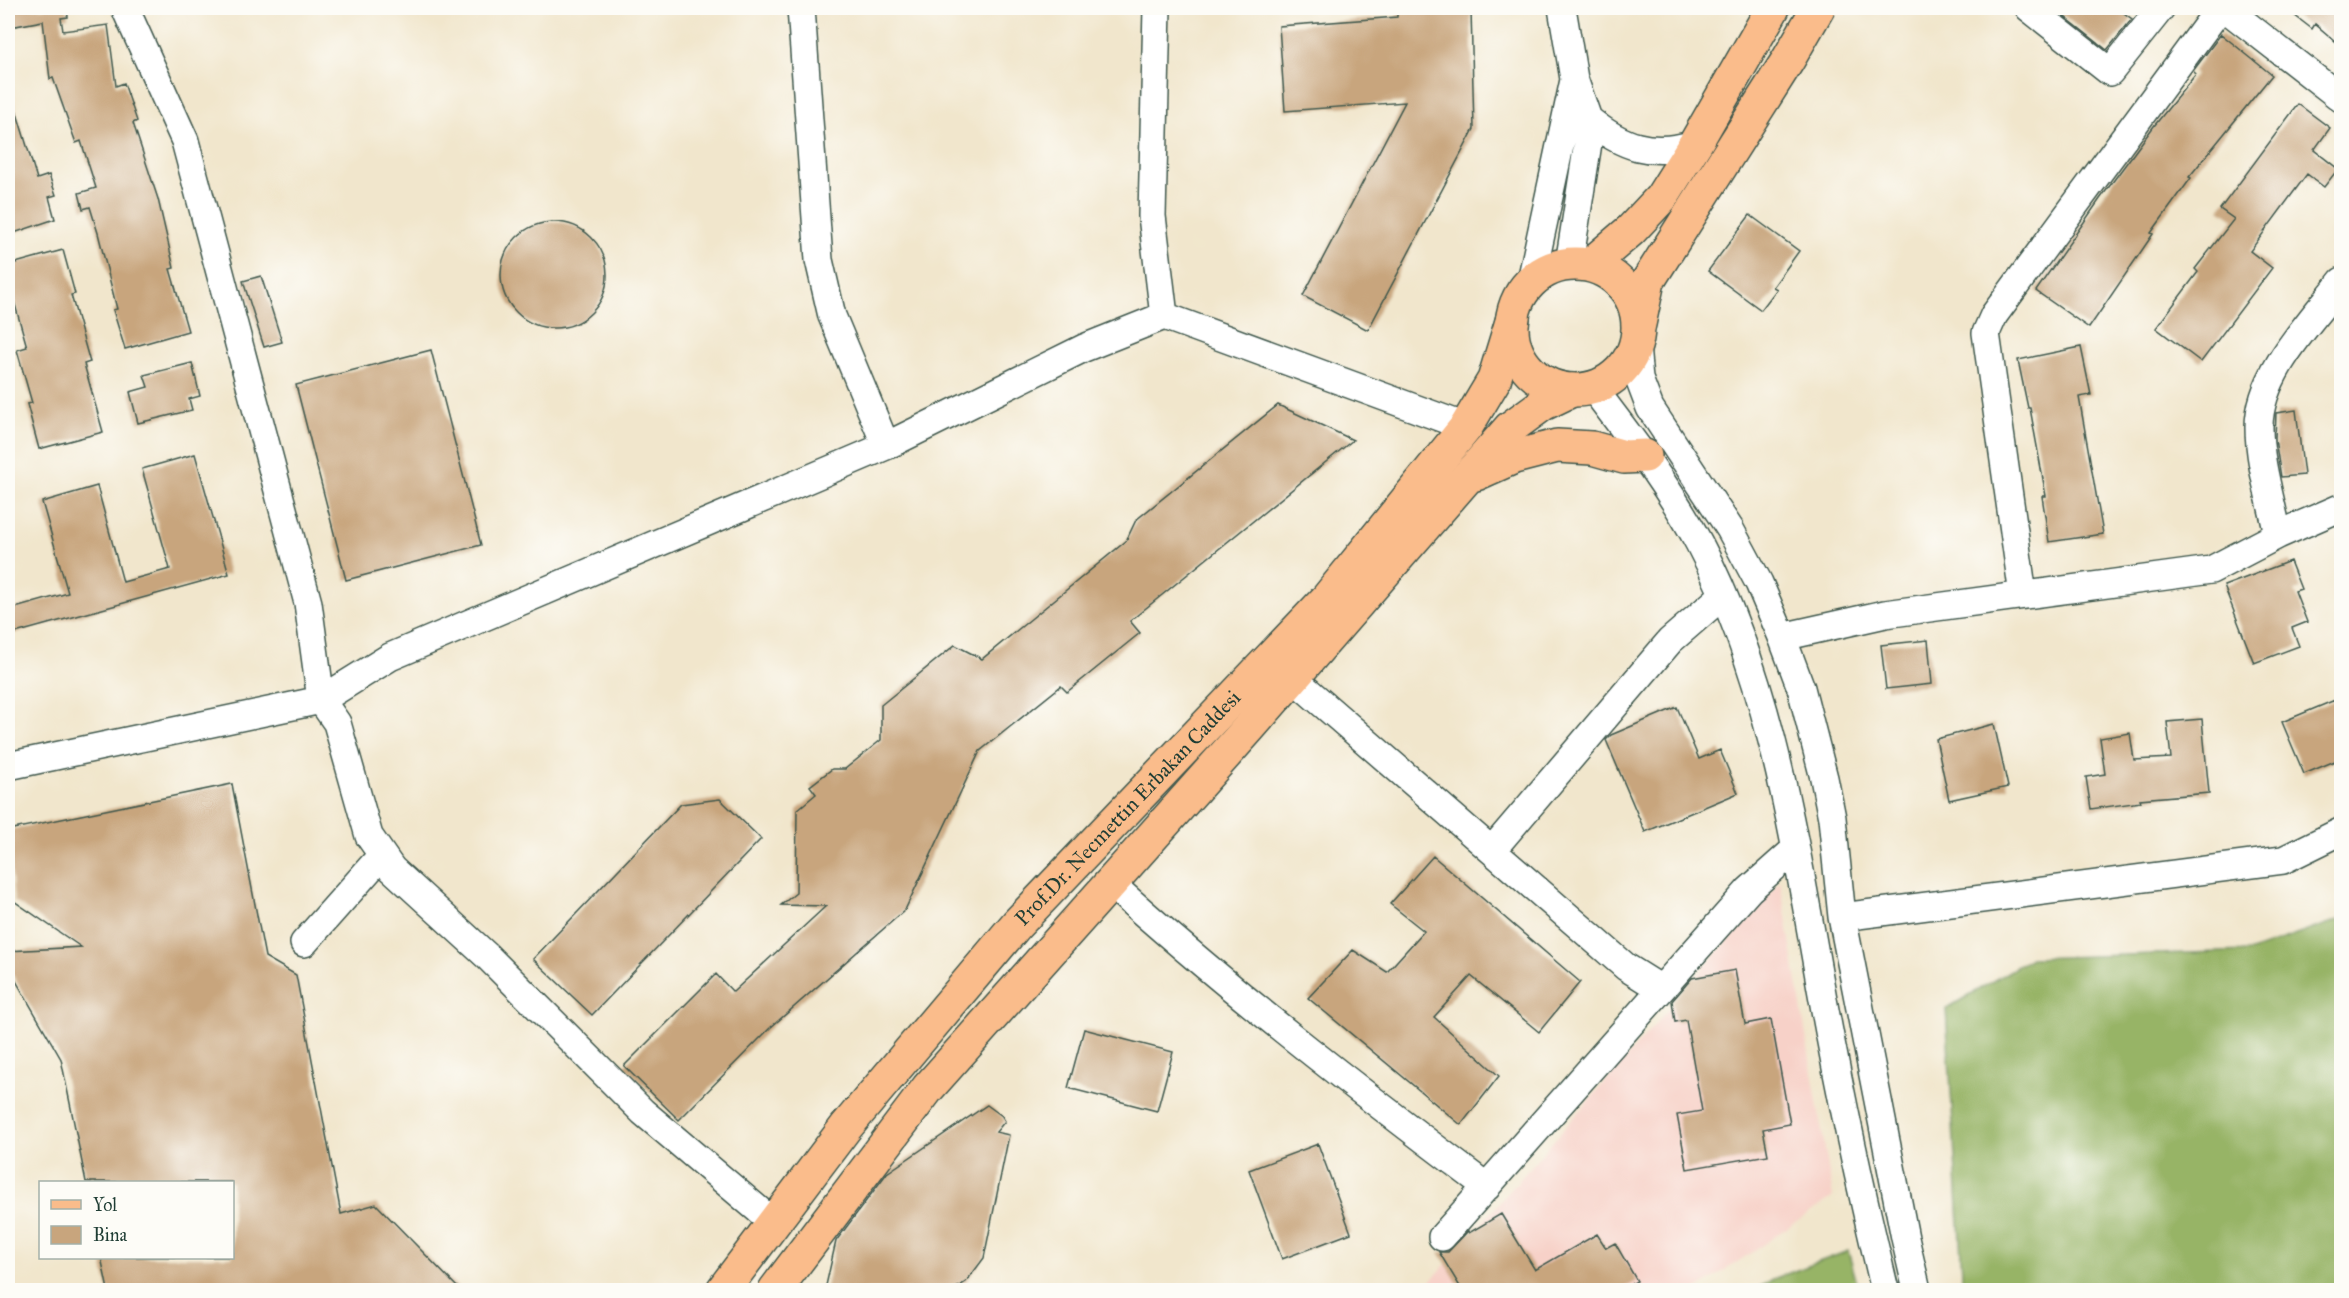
<svg xmlns="http://www.w3.org/2000/svg" width="2349" height="1298" viewBox="0 0 2349 1298" font-family="'IM FELL Great Primer',serif">
<rect width="100%" height="100%" fill="#fdfcf7"/>
<filter id="ink" filterUnits="userSpaceOnUse"><feTurbulence type="fractalNoise" baseFrequency=".0167" numOctaves="2"/><feDisplacementMap in="SourceGraphic" scale="12" xChannelSelector="R" yChannelSelector="G"/><feConvolveMatrix kernelMatrix="1 2 1 2 8 2 1 2 1" color-interpolation-filters="sRGB"/></filter>
<filter id="wash" filterUnits="userSpaceOnUse"><feTurbulence type="fractalNoise" baseFrequency=".008" numOctaves="4" result="noise"/><feDisplacementMap in="SourceGraphic" scale="24" xChannelSelector="R" yChannelSelector="G"/><feGaussianBlur stdDeviation="1.35" result="paint"/><feColorMatrix in="noise" values="0 0 0 0 0 0 0 0 0 0 0 0 0 0 0 0 0 1.4 0 .05"/><feComposite in="paint" operator="in"/></filter>
<g filter="url(#wash)">
<rect width="100%" height="100%" fill="#f1e6cc"/>
<!-- built -->
<path fill="#f7d1c8" d="M1780 881 1833 1197 1696 1290H1438L1431 1281Z"/>
<!-- forest -->
<path fill="#97b466" stroke="#5b784d" stroke-width="1.5" d="M2341 919V1290H1963L1946 1009 2031 958 2251 951Z
M1848 1251 1859 1290H1755L1773 1279Z"/>
<g id="blocks">
<!-- building -->
<path fill="#c8a57d" d="M8 8H67L68 17 61 18 63 31 108 25 116 86 124 83 137 121 133 123 158 199 174 268 170 269 188 331 125 349 113 310 117 309 98 233 90 207 83 209 79 193 96 188 81 141 76 143 53 78 50 79 43 21 10 27Z
M2064 8H2117L2132 19 2107 50 2060 13Z
M2285 8H2342V47L2315 24 2312 29Z
M1471 10 1474 129 1368 330 1303 296 1405 102 1285 111 1279 26 1397 17V12Z
M2221 34 2272 75 2189 177 2191 178 2151 233 2153 234 2089 328 2036 291 2100 199 2154 126 2196 74 2193 71Z
M8 97H12L37 179 49 175 56 195 49 197 55 219 8 235Z
M2298 104 2330 128 2314 150 2338 169 2324 187 2307 174 2250 251 2272 268 2201 362 2156 328 2198 272 2195 269 2234 219 2220 209Z
M1750 215 1799 251 1773 287 1777 289 1761 310 1708 271Z
M501 275a53 53 0 1 1 106 0a53 53 0 1 1-106 0Z
M63 250 75 294 71 295 89 359 90 362 84 364 103 432 39 449 27 404 32 403 17 350 27 347 8 280V265Z
M261 276 282 342 264 347 243 281Z
M2081 347 2091 395 2079 397 2103 534 2049 542 2042 496H2046L2030 408H2028L2018 360Z
M431 350 481 545 346 580 296 385Z
M192 363 200 396 189 399 192 410 138 423 130 392 148 387 144 375Z
M1278 405 1353 440 1130 621 1140 633 1067 692 1061 686 980 751 905 910 770 1028 679 1120 624 1066 716 974 733 992 826 906 781 905 796 893 797 810 816 794 810 786 832 769H845L881 740V705L955 645 982 659 1126 541 1136 520Z
M2296 410 2304 475 2281 477 2275 439 2276 413Z
M195 454 229 574 8 635V610L68 593 42 502 97 486 123 582 170 569 142 469Z
M2290 561 2301 589 2295 591 2307 622 2292 628 2299 646 2254 663 2224 586Z
M1928 640 1932 684 1886 689 1881 645Z
M2335 700 2342 716V758L2304 774 2282 722Z
M1677 707 1699 759 1720 750 1738 793 1645 832 1606 740 1611 735Z
M2202 719 2209 793 2140 799 2141 802 2091 809 2086 777 2105 774 2100 738 2130 733 2134 760 2171 758 2167 722Z
M1994 724 2008 787 1949 800 1936 739Z
M232 784 265 957 296 975 341 1214 376 1204 460 1290H108L101 1257H232V1182H86L61 1059 8 967V951L81 947 14 901 8 830Z
M720 799 761 839 592 1015 533 959 681 804Z
M1433 856 1580 982 1539 1032 1471 976 1434 1017 1499 1076 1461 1125 1308 998 1353 950 1387 972 1424 931 1390 904Z
M1735 970 1745 1024 1771 1019 1790 1124 1763 1129 1768 1155 1687 1169 1677 1115 1702 1111 1686 1020 1675 1022 1672 1001 1692 978Z
M1084 1029 1173 1052 1157 1111 1068 1088Z
M987 1105 1002 1116 1005 1121 996 1132 1009 1135 984 1258 966 1282 953 1290H825L836 1241 887 1173Z
M1318 1144 1351 1233 1282 1259 1249 1170Z
M1501 1214 1535 1270 1597 1234 1606 1248 1615 1243 1637 1281 1621 1290H1462L1439 1252H1448L1468 1231 1469 1233Z"/>
</g>
</g>
<g filter="url(#ink)">
<use href="#blocks" fill-opacity="0" stroke="#3e564b" stroke-width="1.5"/>
<g fill="none" stroke-linecap="round" stroke-linejoin="round">
<!-- minor casing -->
<g stroke="#3e564b" stroke-width="30">
<path id="minor" d="M125 8 185 141 308 603 321 700 390 657 886 446 1084 348 1164 316 1466 427
M801 8 819 260 832 316 886 446
M1157 8 1152 216 1164 316
M1562 8 1574 79 1588 119V143L1569 264
M2029 8 2110 72 2161 8
M2225 8 2342 99
M1588 119C1622 147 1651 157 1695 144
M1531 281 1574 80
M1636 346 1639 379 1650 408 1730 529 1759 583 1782 637 1801 688 1824 778 1832 818 1842 917 1905 1238 1917 1290
M1593 388C1631 438 1669 487 1699 543 1771 680 1794 838 1821 988 1839 1089 1861 1191 1885 1290
M2278 535C2271 500 2259 462 2259 427 2259 373 2311 322 2342 281
M2023 595 1986 333 1994 315 2220 8
M1782 637 1885 614 2211 570 2278 535 2342 507
M1293 678 1626 967 1661 989
M8 766 321 700 337 723 369 836 392 869 487 956 643 1112 774 1223
M1492 850 1670 641 1723 595
M1110 883C1230 991 1358 1090 1487 1187
M1842 917 2283 860 2342 831
M304 943 382 855
M1442 1237 1749 890 1794 850"/>
</g>
<!-- major casing -->
<g stroke="#3e564b" stroke-width="36">
<g id="major">
<circle cx="1575" cy="327" r="63"/>
<path d="M1590 265 1631 230 1661 198 1695 144 1773 8"/>
<path d="M1639 324 1648 281 1788 60 1818 8"/>
<path d="M1476 474 1514 457 1557 446 1592 448 1624 457 1645 456"/>
<path id="s1" d="M723 1290 846 1127 1017 924 1326 600 1466 427 1494 380 1513 318"/>
<path d="M775 1290 928 1088 1249 728 1510 428 1543 404 1572 390"/>
</g>
</g>
<!-- minor -->
<use href="#minor" stroke="#fff" stroke-width="27"/>
<!-- major -->
<use href="#major" stroke="#fabc8b" stroke-width="33"/>
</g>
</g>
<g text-anchor="middle" dominant-baseline="central" stroke-width="6" stroke-linejoin="round" paint-order="stroke">
<!-- street labels -->
<g font-size="21" fill="#1f3d34" stroke="#fdfcf7">
<text stroke="none"><textPath href="#s1" startOffset="630">Prof.Dr. Necmettin Erbakan Caddesi</textPath></text>
</g>
</g>
<!-- margin -->
<rect width="2349" height="1298" fill="none" stroke="#fdfcf7" stroke-width="30"/>
<!-- legend -->
<rect x="39" y="1181" width="195" height="78" fill="#fdfcf7" stroke="#a4b0a9" stroke-width="1.5"/>
<rect x="51" y="1200" width="30" height="9" fill="#fabc8b" stroke="#a4b0a9" stroke-width="1.5"/>
<text x="93" y="1211" font-size="18" fill="#1f3d34">Yol</text>
<rect x="51" y="1226" width="30" height="18" fill="#c8a57d" stroke="#a4b0a9" stroke-width="1.5"/>
<text x="93" y="1241" font-size="18" fill="#1f3d34">Bina</text>
</svg>
